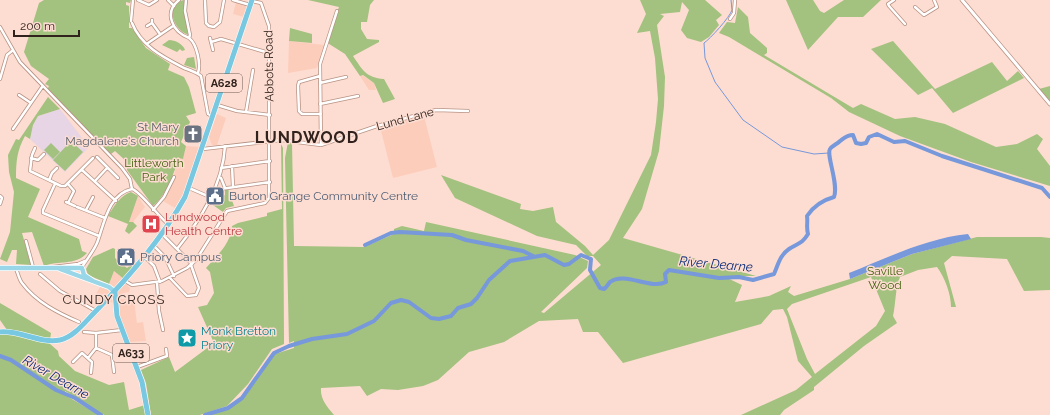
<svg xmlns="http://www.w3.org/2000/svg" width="1050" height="415" viewBox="0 0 1050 415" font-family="Raleway,sans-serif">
<rect width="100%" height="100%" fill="#fdddd1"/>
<!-- built -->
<path fill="#fdcdbc" d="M236 2 247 6 244 17 233 14Z
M289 41 325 45 317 68 288 73Z
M362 75 374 83 376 90H369L360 76Z
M217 114 226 118 217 145H212L209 137Z
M424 116 437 167 393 178 380 127Z
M186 146 200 147 186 189 175 208 163 201 176 177 174 175 179 157 183 159Z
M138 196 145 207 133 222H129Z
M114 271 124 279 123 282 130 288 129 292 123 293 121 299 134 300 137 323 143 322 146 341 130 342 121 322 119 305 105 300 99 305 93 299 100 287 107 289Z"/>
<!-- education -->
<path fill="#e7d4e4" d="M60 109 89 147 65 172 30 139 33 125 38 116Z"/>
<!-- green -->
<path fill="#a3c17f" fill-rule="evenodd" d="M44 0H131L130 3 126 2V5L129 6V28H132L146 48 170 64 168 70 184 77 189 87 196 113 186 116 190 122 181 142 186 146 183 159 179 158C173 175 167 194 153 206L127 170V162L115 151 111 154 47 90 49 86 45 84 49 79 31 66 24 52 39 3Z
M184 0 188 35C172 29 165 4 184 0Z
M308 0H374L370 5 367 22H361V29L367 39 379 40V42L353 56C362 69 366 78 384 79L395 99 383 103 374 83 363 75 360 76 345 54 326 42 339 7Z
M640 0H705L722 15 716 20 719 25 709 37 701 42 687 38 681 30 689 10 682 2 680 12 660 14 664 16 657 25 665 77 664 106 659 151 642 209 623 238 756 276H723L742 285 735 302 769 296 791 286 788 292 794 296 850 279 912 254 977 237H1041L1050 238V290L1024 291 1007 259 952 256 944 263 956 307H951C951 294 945 278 937 267L918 270 900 277C895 289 896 303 893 316L897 323 864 346 814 387V390L784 410 780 415H741L796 390 812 377 798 361 787 317 783 309 773 310 761 324 623 363 598 332H583L578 319 539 321 504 342 469 352 438 380 423 386 398 390 381 389 367 396 360 386 321 388C320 399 327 407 334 415H208L228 408 243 399 275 354 294 348V341L289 343 285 158 288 142 292 143 294 246 364 247 394 234V229L402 226 424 231 426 222 575 255 588 261 587 268 541 312 544 313 601 265 593 256H587L576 245 537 236 455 198 441 175 521 204 520 209 533 211 553 207 556 222 585 246 593 255 609 240 651 155 656 122 658 99 655 58 650 31 637 33 646 14ZM871 277 885 311 876 326 815 374 807 359 787 309 792 304Z
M786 0H813L820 11 824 13 844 0H881L863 17H838L808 50Z
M738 7 748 17 750 33 767 48V53L764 55 853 108 861 104 895 119 915 117 945 124 996 147 1017 144 1037 134 1043 139 1037 149 1050 166V186L971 162 900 136 849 112 831 98 729 37 719 33 727 22 735 23Z
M290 28 312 34V43L289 41Z
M169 40C175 40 183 44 185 50L182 51 180 49 177 52 162 45Z
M893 41 935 89 992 62 1007 81 1018 71 1024 78 953 113 932 88 918 95 871 49Z
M194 57 196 69 184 65 187 58Z
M1050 86V101L1039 89Z
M48 97 60 109 38 116 33 125 30 139 25 136C17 150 16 162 16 178L40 189 28 217 79 239 82 251 87 253C75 266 59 260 44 266L32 232 22 233 31 265 16 264 17 250H12L7 262 0 259 10 232 14 192 9 172 8 155 16 139 19 140Z
M71 141 83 152 65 171 53 160Z
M51 143 60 152 53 159 44 150Z
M281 144 283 148 284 344 272 349 248 384 227 406 200 415H151L146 383 141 370 169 357 175 372 214 343 198 307 207 305 214 293 210 272 206 268C217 255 231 244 232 226L238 223 267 216V213L282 209Z
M228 189 234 206 226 208 223 212 210 203 212 198 215 200 218 197 225 195V190Z
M131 192 138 196 129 222H133L137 226 129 234 125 231 128 224 108 216C113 207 121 195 131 192Z
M113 248 115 249V258L127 268 133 263 135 264 124 279 114 271 109 284 88 275 86 269 93 257Z
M0 303 51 333 50 340 7 330 0 320Z
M0 334H9L49 343 58 351 59 356 75 371 109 385 124 382 129 410 145 405 146 415H104L65 391V395L99 415H0Z"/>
<!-- water -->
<path fill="#7798db" d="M968 234 971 239 912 254 850 279 849 273C887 258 927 238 968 234Z"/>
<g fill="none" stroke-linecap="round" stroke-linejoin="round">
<!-- stream -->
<path stroke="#7798db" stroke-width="1" d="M731 0C731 3 732 7 732 10 730 17 710 39 704 43L705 58 715 82 743 120 782 147 814 154 829 153"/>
<!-- river -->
<path stroke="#7798db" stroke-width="4" d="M365 245 391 233 400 232 452 235 466 240 523 251 533 256
M0 356 11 360 56 390 75 398 101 415
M205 415 228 408 242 398 274 353 289 346 312 339 347 334 374 321 391 303 401 300 409 302 431 318 439 319 451 316 458 308 471 304 477 298 489 280 510 261 545 255 564 265 569 264 581 255 591 259 590 270 600 288 604 289C607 287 608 284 610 282 625 271 650 290 666 282L665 274 669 270 719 278 739 277 753 280 774 274C778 265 780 255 789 249 798 243 802 244 808 234 806 227 808 223 807 216 813 207 823 200 834 197 839 184 826 155 830 149 832 146 837 144 840 141 844 138 847 135 853 135L856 143 861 144 866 143 869 137 877 134 894 142 905 141 942 156 1042 188 1050 197"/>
<!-- minor casing -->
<g stroke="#b79284" stroke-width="4">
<path id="minor" d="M138 0 149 5 157 0
M168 0 174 6
M179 0C163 13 173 32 189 38
M186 0 185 11 190 35 189 38C197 44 201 64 198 73
M205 0 206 23 209 26 214 27 220 22 224 0
M233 0 250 5
M894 0 888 4 889 6 905 24
M915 7 924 15 937 7 934 0
M730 19 734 13 735 0
M131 21 133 0
M132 23C141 46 163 57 184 68 190 70 196 72 201 76L208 114 212 116
M152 23 160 34
M147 26 152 23V20
M0 27 20 62 122 168 130 179 132 189
M210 38 211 42
M148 43 173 26
M213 50 211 42 221 39 269 53
M320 76 299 82 298 86 299 111 302 114H321
M0 79 7 55 12 51
M320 83 346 77
M19 95 31 103
M320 104 358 96
M217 105 237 111 270 115
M246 112 253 70
M13 129 42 87
M321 145 320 64 337 11
M35 148 32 155 30 171 61 186H65L93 158
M203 149 281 140 321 145 377 126 436 110 468 111
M97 157 118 178
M31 158 38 160 44 154
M232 166 233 187
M221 168 270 161
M82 170 116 201
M221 178 225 188
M49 180 52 173 57 168
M95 181 107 168
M55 184 43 210V213L99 236
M68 184 74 191 68 203
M189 188 210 197
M132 189C140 191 159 217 168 224
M213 190 270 182
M0 196 2 198 0 204
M66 202 75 206
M77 207 105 218
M86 210 93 197
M153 210 164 197 174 177
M163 235 192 264
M26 241 33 267
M153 245 165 257 174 276
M177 249C200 220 223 185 225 146
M144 256 154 266 160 282
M53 267 78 264 85 261
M82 267C87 259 93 252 97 243 104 225 108 194 132 189
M16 269C18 273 19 279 22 283 36 302 58 313 79 322
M40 274 60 291 96 311
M170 278 187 296 196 295 199 288 191 265
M125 281 132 285 162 281 187 268 196 260 227 211 265 203 269 198V26L261 3 252 1
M157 282 159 311 163 330
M84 332 96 333 122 330
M96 333V348
M96 348 112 355 114 372
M88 358 96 348
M73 362 82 353 92 362 91 373
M137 367 167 356 166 349"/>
</g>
<!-- tertiary casing -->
<g stroke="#b79284" stroke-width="4.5">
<path id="tertiary" d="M962 0 1050 104"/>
</g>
<!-- primary casing -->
<g stroke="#fff" stroke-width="6">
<path id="primary" d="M0 268H82L84 275 93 281
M60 269 109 287 115 292"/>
</g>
<!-- trunk casing -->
<g stroke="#fff" stroke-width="6">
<path id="trunk" d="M115 292 117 316 142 382 148 415
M0 332C20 330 40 344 60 340 74 337 85 322 95 312 129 277 162 239 185 197L252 0"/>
</g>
<!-- minor -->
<use href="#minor" stroke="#fff" stroke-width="2.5"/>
<!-- tertiary -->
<use href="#tertiary" stroke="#fff" stroke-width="3"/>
<!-- primary -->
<use href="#primary" stroke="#99d6e8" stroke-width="4.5"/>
<!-- trunk -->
<use href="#trunk" stroke="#77c8e0" stroke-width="5"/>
</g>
<!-- icons -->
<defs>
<g id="church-square" transform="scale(1)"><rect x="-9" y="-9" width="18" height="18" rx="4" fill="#6b7280" stroke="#fdddd1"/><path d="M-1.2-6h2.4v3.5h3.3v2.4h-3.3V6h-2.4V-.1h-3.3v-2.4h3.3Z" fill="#fff"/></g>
<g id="civic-square" transform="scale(1)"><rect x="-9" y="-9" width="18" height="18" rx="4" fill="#5c6f8a" stroke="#fdddd1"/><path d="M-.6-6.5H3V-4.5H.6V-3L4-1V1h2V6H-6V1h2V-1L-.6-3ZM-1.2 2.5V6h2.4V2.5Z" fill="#fff"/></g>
<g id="hospital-square" transform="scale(1)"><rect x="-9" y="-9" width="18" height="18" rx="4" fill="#e0444e" stroke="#fdddd1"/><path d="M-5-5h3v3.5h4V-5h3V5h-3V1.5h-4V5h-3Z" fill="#fff"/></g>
<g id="sight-square" transform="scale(1)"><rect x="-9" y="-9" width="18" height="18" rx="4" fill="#0f9aa8" stroke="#fdddd1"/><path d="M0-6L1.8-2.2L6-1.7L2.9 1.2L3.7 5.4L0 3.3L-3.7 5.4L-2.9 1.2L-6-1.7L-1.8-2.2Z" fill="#fff"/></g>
</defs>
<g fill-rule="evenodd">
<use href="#church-square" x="193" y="134"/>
<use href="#civic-square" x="215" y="196"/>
<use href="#hospital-square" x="151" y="224"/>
<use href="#civic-square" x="126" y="257"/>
<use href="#sight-square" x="187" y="338"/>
</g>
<g text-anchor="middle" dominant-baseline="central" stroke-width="3" stroke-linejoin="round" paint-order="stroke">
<!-- shield labels -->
<g fill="#fdddd1" stroke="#6e5a53" stroke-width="1">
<rect x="206" y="74" width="36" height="18" rx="3"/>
<rect x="113" y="344" width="36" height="18" rx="3"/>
</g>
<g font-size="11" font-weight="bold" fill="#31221d">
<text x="224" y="83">A628</text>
<text x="131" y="353">A633</text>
</g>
<!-- street labels -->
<g font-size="12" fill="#31221d" stroke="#fdddd1">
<text transform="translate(269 66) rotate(-91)">Abbots Road</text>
<text transform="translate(405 119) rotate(-15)">Lund Lane</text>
</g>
<!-- worship labels -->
<g font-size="12" fill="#5b616d" stroke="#fdddd1" text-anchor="end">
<text x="179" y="127">St Mary<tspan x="179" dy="14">Magdalene's Church</tspan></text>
</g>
<!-- park labels -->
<g font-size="12" fill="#446111" stroke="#fdddd1">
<text x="154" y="163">Littleworth<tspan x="154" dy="14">Park</tspan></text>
<text x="885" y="271">Saville<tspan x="885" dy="14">Wood</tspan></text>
</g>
<!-- service labels -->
<g font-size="12" fill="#4e5e75" stroke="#fdddd1" text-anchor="start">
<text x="229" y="196">Burton Grange Community Centre</text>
<text x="140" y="257">Priory Campus</text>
</g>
<!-- health labels -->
<g font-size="12" fill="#be3a42" stroke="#fdddd1" text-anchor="start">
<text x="165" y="217">Lundwood<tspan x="165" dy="14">Health Centre</tspan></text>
</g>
<!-- culture labels -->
<g font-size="12" fill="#0d838f" stroke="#fdddd1" text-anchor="start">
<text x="201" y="331">Monk Bretton<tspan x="201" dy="14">Priory</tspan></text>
</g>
<!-- water labels -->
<g font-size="13" font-style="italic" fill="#0b2a77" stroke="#fdddd1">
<text transform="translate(716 264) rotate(5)">River Dearne</text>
<text transform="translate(56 377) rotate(30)">River Dearne</text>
</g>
<!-- neighbourhood labels -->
<g font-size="13" letter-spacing="1" fill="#31221d" stroke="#fdddd1">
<text x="114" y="299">CUNDY CROSS</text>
</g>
<!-- district labels -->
<g font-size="16" font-weight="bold" letter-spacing="1" fill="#31221d" stroke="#fdddd1">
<text x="307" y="137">LUNDWOOD</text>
</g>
</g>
<!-- scale -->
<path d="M14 30v6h65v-6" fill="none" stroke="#31221d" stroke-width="2"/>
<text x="20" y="30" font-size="12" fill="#31221d" stroke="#fdddd1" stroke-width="3" paint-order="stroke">200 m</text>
</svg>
